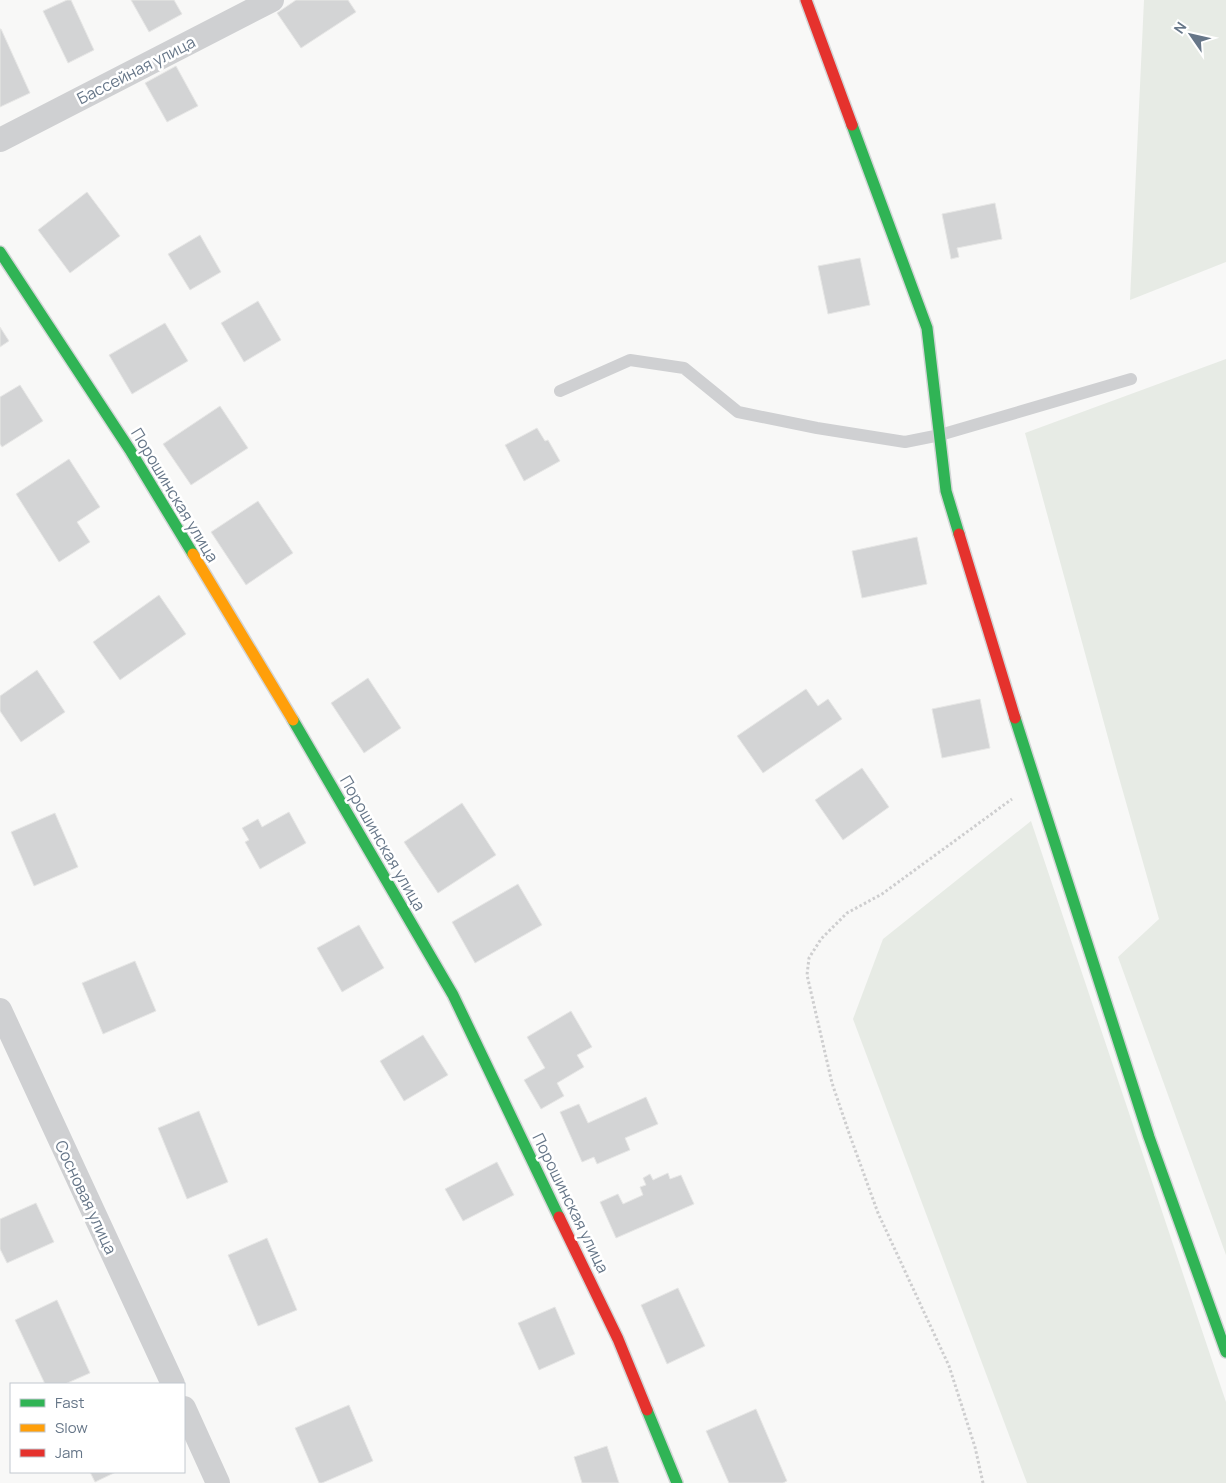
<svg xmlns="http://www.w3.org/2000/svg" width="1226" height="1483" viewBox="0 0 1226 1483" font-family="Manrope,sans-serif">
<rect width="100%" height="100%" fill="#f8f8f7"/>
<!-- green -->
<path fill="#e7ebe5" d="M1144 0H1226V262L1130 300Z
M1226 359V1255L1118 957 1159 919 1116 767 1025 433Z
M1031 821 1226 1402V1483H1027L853 1019 883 939Z"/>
<!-- building -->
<path fill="#d3d4d5" stroke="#e7e7e6" d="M67 0H71L94 50 68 63 43 11Z
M131 0H174L182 14 149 32Z
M296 0H348L356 12 301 48 277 13Z
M0 29H1L30 93 0 107Z
M176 66 198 106 167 122 145 83Z
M87 192 120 236 70 273 38 230Z
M995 203 1002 239 957 248 959 257 951 259 942 214Z
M200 235 221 272 190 290 168 254Z
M860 258 870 305 828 314 818 266Z
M258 301 281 340 244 362 221 323Z
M165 323 188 361 132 394 109 355Z
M0 327 9 341 0 347Z
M20 385 43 421 2 447 0 444V397Z
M220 406 248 448 191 485 163 444Z
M537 428 545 441 548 440 560 461 524 481 505 445Z
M69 459 100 507 77 522 90 542 59 562 16 494Z
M258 501 293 553 246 585 211 532Z
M917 537 927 584 862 598 852 551Z
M159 595 186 634 120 680 93 642Z
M37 670 65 712 21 742 0 711V696Z
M368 678 401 728 364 753 331 703Z
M806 689 818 706 828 699 842 719 763 773 737 736Z
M980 699 990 748 942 758 932 709Z
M862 768 889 807 843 840 815 800Z
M462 803 496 855 438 893 404 842Z
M289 812 306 843 260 869 245 842 249 840 242 828 258 819 262 827Z
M55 813 78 867 34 886 11 832Z
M518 884 542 925 475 963 452 922Z
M359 925 384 968 342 992 317 948Z
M135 961 156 1011 103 1034 82 983Z
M571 1011 592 1047 577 1055 584 1067 557 1083 564 1096 541 1109 524 1080 545 1068 527 1037Z
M423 1035 448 1075 404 1101 380 1061Z
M646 1097 658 1124 625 1138 630 1150 597 1164 594 1157 582 1162 560 1112 579 1104 588 1123Z
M199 1111 228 1182 187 1199 158 1128Z
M497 1162 514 1195 463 1221 445 1189Z
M668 1173 670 1179 681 1175 694 1204 616 1238 600 1202 618 1194 623 1204 643 1195 640 1187 646 1185 643 1178 650 1174 653 1180Z
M36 1203 54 1242 7 1263 0 1249V1219Z
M267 1238 297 1310 258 1326 228 1255Z
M678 1288 705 1346 667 1364 641 1305Z
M57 1300 90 1373 65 1384H45L15 1320Z
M555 1307 575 1354 539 1370 518 1323Z
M349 1405 373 1461 322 1483H319L295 1428Z
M756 1409 787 1481 783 1483H729L706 1431Z
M607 1446 619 1483H582L574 1457Z
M90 1472H116L95 1482Z"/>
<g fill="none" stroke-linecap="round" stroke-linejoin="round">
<!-- fast casing -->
<g stroke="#d3d5d6" stroke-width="14">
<path id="fast" d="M852 125 927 328 946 491 959 534
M0 252 130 450 193 554
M1015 718 1149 1137 1226 1352
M293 720 453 995 559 1217
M647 1410 677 1483"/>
</g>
<!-- slow casing -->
<g stroke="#d3d5d6" stroke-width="14">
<path id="slow" d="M193 554 293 720"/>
</g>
<!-- jam casing -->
<g stroke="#d3d5d6" stroke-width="14">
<path id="jam" d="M806 0 852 125
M959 534 1015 718
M559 1217 618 1339 647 1410"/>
</g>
<!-- path -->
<path stroke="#cececf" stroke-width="3" stroke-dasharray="2.5 2.5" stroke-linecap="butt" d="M983 1483 975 1447 949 1366 878 1213 849 1133 832 1083 807 975 809 958 821 939 847 913 882 894 1012 799"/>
<!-- lane -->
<path stroke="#cfd0d2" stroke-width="12" d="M560 391 630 360 684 368 738 412 817 428 905 442 940 435 1131 379"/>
<!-- street -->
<path stroke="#cfd0d2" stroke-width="24" d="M0 140 272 0
M0 1010 173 1384
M184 1408 218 1483"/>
<!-- fast -->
<use href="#fast" stroke="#30b455" stroke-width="11"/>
<!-- slow -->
<use href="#slow" stroke="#ff9f0a" stroke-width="11"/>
<!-- jam -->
<use href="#jam" stroke="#e5322d" stroke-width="11"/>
</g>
<g text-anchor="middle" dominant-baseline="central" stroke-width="5" stroke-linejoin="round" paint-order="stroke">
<!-- street labels -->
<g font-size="16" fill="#667688" stroke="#fff">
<text transform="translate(136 70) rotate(-27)">Бассейная улица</text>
<text transform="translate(175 495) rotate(59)">Порошинская улица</text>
<text transform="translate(383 843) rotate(60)">Порошинская улица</text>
<text transform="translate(86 1197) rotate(65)">Сосновая улица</text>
<text transform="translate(571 1203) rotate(64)">Порошинская улица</text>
</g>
</g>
<!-- legend -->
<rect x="10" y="1383" width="175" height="90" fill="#ffffff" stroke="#c2c8cf"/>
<rect x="20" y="1399" width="25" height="8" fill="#30b455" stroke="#c2c8cf"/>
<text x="55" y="1408" font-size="15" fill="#667688">Fast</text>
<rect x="20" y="1424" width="25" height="8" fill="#ff9f0a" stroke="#c2c8cf"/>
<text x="55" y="1433" font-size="15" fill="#667688">Slow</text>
<rect x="20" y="1449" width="25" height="8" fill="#e5322d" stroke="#c2c8cf"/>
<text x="55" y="1458" font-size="15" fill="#667688">Jam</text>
<!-- north arrow -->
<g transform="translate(1191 35) rotate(304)" stroke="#ffffff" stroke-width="4" paint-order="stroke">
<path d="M0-4L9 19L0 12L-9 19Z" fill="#667688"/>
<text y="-8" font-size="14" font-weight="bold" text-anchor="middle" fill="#667688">N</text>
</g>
</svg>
